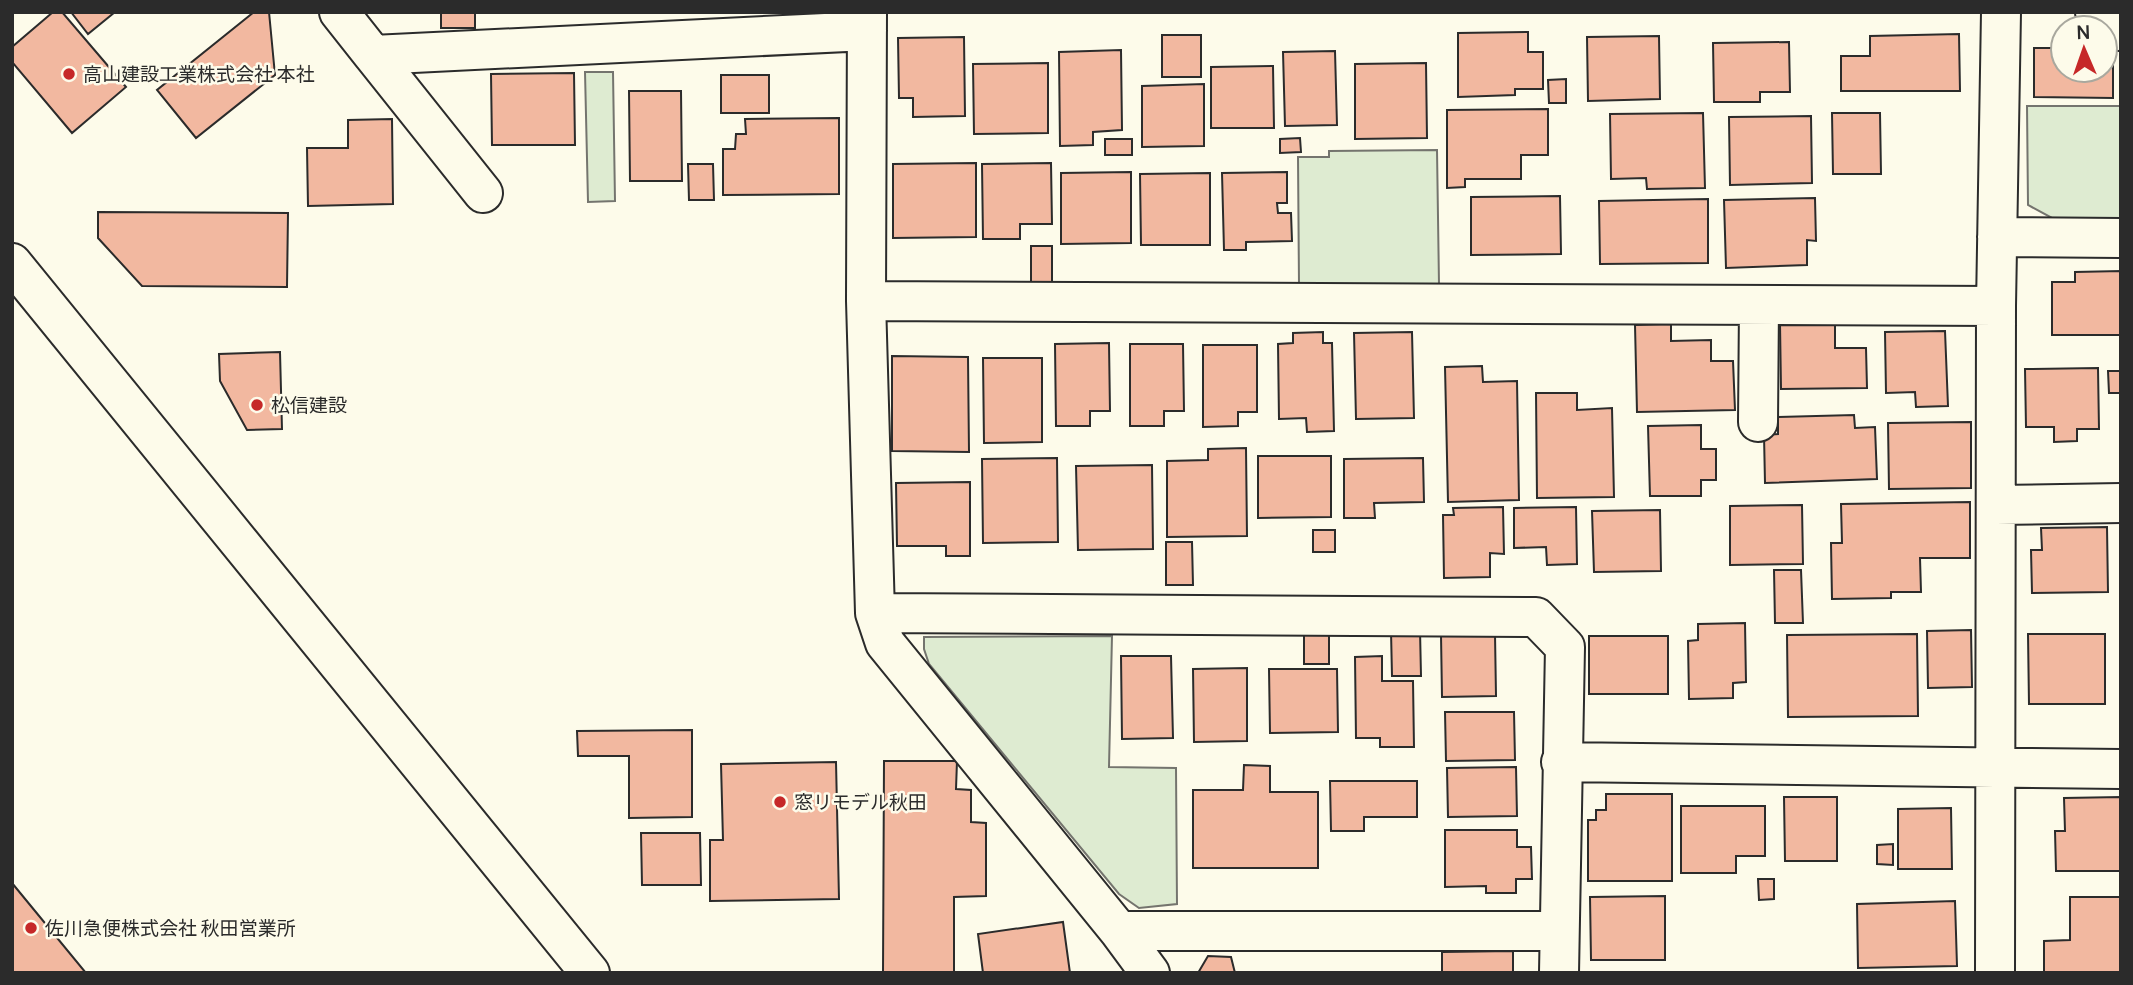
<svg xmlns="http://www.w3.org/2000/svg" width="2133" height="985" viewBox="0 0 2133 985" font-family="Manrope,'Noto Sans JP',sans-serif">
<rect width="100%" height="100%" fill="#fdfbea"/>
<!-- green -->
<path fill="#deebd1" stroke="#74746e" stroke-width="2" d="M585 72H613L615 201 588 202Z
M2027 106H2121V218H2052L2028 205Z
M1437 150 1439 284 1299 285 1298 157H1329V151Z
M1112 636 1109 767 1176 768 1177 904 1139 908 1119 894 929 664 924 649V637Z"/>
<!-- building -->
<path fill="#f2b8a0" stroke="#2b2b2b" stroke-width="2" d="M53 12H62L126 87 72 133 12 62V47Z
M71 12H115L88 34Z
M254 12H269L275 75 196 138 157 90Z
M441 12H475V28H441Z
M1528 32V52H1543V89H1515V95L1458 97V33Z
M1959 34 1960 91H1841V56H1870V36Z
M1162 35H1201V77H1162Z
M1659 36 1660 99 1588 101 1587 37Z
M2056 36H2063V70H2105V54H2113V98L2034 97V48H2056Z
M964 37 965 116 913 117V98H899L898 38Z
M1789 42 1790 92H1760V102H1714L1713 43Z
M1121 50 1122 130 1093 132V145L1060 146 1059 52Z
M1335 51 1337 125 1285 126 1283 52Z
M1048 63V133L974 134 973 64Z
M1426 63 1427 138 1355 139V64Z
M1273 66 1274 128H1211V67Z
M574 73 575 145H492L491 74Z
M721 75H769V113H721Z
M1566 79V103H1549L1548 80Z
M1204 84V146L1142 147V86Z
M629 91H681L682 181H630Z
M1548 109V155H1521V179H1465V187L1447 188V110Z
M1703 113 1705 188 1647 189 1646 178 1611 179 1610 114Z
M1832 113H1880L1881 174H1833Z
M1811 116 1812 183 1730 185 1729 117Z
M839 118V194L723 195V149H735L736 134H746L745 119Z
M392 119 393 204 308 206 307 148H348V120Z
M1300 138 1301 152 1280 153V139Z
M1105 139H1132V155H1105Z
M976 163V237L893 238V164Z
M1051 163 1052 224H1020V239H983L982 164Z
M688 164H713L714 200H689Z
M1131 172V243L1061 244V173Z
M1287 172V203H1277L1278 213H1291L1292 241 1246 242V250H1224L1222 173Z
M1210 173V245H1141L1140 174Z
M1560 196 1561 254 1471 255V197Z
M1815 198 1816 241 1807 240V265L1726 268 1724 200Z
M1708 199V263L1600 264 1599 201Z
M98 212 288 213 287 287 142 286 98 238Z
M1031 246H1052V288H1031Z
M2121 271V335H2052V282H2075V272Z
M1835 323V348H1866L1867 388 1781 389 1780 324Z
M1671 324V341L1711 340V361H1733L1735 410 1637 412 1635 325Z
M1945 331 1948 406 1916 407 1915 392 1886 393 1885 332Z
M1323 332V343H1332L1334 431 1307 432 1306 418 1279 419 1278 344 1293 343V333Z
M1412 332 1414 418 1356 419 1354 333Z
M1109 343 1110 411H1090V426H1056L1055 344Z
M1130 344H1183L1184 411H1164V426H1130Z
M1203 345H1257V412H1238V426L1203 427Z
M280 352 282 429 247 430 220 381 219 354Z
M892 356 968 357 969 452 892 451Z
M983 358H1042V442L984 443Z
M1482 366 1483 382 1517 381 1519 500 1448 502 1445 367Z
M2098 368 2099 429H2077V441L2054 442V427H2026L2025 369Z
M2108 371H2121V393H2109Z
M1536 393H1577V410L1612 408 1614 497 1537 498Z
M1854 415 1855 428 1875 427 1877 479 1765 483 1764 435 1778 434V417Z
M1971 422V488L1889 489 1888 423Z
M1701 425V449H1716V480H1701V496H1650L1648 426Z
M1246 448 1247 536 1167 537V461L1208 460V449Z
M1258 456H1331V517L1258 518Z
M1057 458 1058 542 983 543 982 459Z
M1423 458 1424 502 1374 503 1375 518H1344V459Z
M1152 465 1153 549 1078 550 1076 466Z
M970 482V556H946V546H897L896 483Z
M1970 502V558H1920L1921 592H1891V598L1832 599 1831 543H1842L1841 504Z
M1802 505 1803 564 1730 565V506Z
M1503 507 1504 554 1490 553V577L1444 578 1443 515H1454L1453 508Z
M1576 507 1577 564 1547 565 1546 547 1514 548V508Z
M1660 510 1661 571 1594 572 1592 511Z
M2107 527 2108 592 2032 593 2031 550H2042L2041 528Z
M1313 530H1335V552H1313Z
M1166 542H1192L1193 585H1166Z
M1774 570H1801L1803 623H1775Z
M1745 623 1746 682 1733 683V698L1689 699 1688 641 1698 640V624Z
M1420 630 1421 676H1392L1391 631Z
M1971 630 1972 687 1928 688 1927 631Z
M1304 634H1329V664H1304Z
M1495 634 1496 696 1442 697 1441 635Z
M1917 634 1918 716 1788 717 1787 635Z
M2028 634H2105V704H2029Z
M1589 636H1668V694H1589Z
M1121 656H1171L1173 738 1122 739Z
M1382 656V681H1413L1414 747H1380V738H1356L1355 657Z
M1247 668V741L1194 742 1193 669Z
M1269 669H1337L1338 732 1270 733Z
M1445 712H1514L1515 760 1446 761Z
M692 730V817L629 818V756H578L577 731Z
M884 761H957L956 789 971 790V822L986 823V896L954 897V973H883Z
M836 762 839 899 710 901V840H723L721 764Z
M1244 765 1270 766V792H1318V868H1193V790H1243Z
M1516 767 1517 816 1448 817 1447 768Z
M1330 781H1417V817H1364V831H1331Z
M1606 794H1672V881H1588V820H1596V810H1606Z
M1784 797H1837V861H1785Z
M2121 797V871H2056L2055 831H2065L2064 798Z
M1681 806H1765V856H1736V873H1681Z
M1951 808 1952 869H1898V809Z
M1445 830H1517V847H1531L1532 879H1516V893H1486V886L1445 887Z
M641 833H700L701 885H642Z
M1893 844V865L1877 864V845Z
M1758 879H1774V899L1759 900Z
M12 883 86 973H12Z
M1665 896V960H1591L1590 897Z
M2070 897H2121V973H2044V941L2070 940Z
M1955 901 1957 966 1858 968 1857 904Z
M1063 922 1070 973H983L978 934Z
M1513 951V973H1442V952Z
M1208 956 1231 957 1235 973H1198Z"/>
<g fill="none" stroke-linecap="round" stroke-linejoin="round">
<!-- minor casing -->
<g stroke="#2b2b2b" stroke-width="42">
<path id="minor" d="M339 12 373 55 867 31
M867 12 866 301 875 613 885 643 1119 931 1150 973
M2095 12 2121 31
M373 55 483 193
M1997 237 2121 238
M12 263 590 973
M866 301 1996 306
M1758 422 1759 305
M1996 505 2121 503
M875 613 1536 617 1565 647 1559 973
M1561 762 2121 769
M1119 931H1559
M1995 973 1996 306 2001 12"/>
</g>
<!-- minor -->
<use href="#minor" stroke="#fdfbea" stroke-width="38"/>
</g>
<!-- markers -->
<g fill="#c62828" stroke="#fdfbea" stroke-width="2.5">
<circle cx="69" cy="74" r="7"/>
<circle cx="257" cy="405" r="7"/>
<circle cx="780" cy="802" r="7"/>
<circle cx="31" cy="928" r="7"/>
</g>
<g text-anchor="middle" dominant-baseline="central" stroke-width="5" stroke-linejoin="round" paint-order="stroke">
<!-- poi labels -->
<g font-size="19" fill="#2b2b2b" stroke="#fdfbea" text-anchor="start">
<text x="83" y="74">高山建設工業株式会社 本社</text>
<text x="271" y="405">松信建設</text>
<text x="794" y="802">窓リモデル秋田</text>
<text x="45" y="928">佐川急便株式会社 秋田営業所</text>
</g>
</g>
<!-- border -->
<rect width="2133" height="985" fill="none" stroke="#2b2b2b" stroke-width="28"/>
<!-- north arrow -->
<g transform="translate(2084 49) rotate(358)"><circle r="33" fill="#fdfbea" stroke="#a9a89e" stroke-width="2"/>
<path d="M0-5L12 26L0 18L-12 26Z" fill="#c62828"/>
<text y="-10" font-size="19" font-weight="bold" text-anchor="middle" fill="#2b2b2b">N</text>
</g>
</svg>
